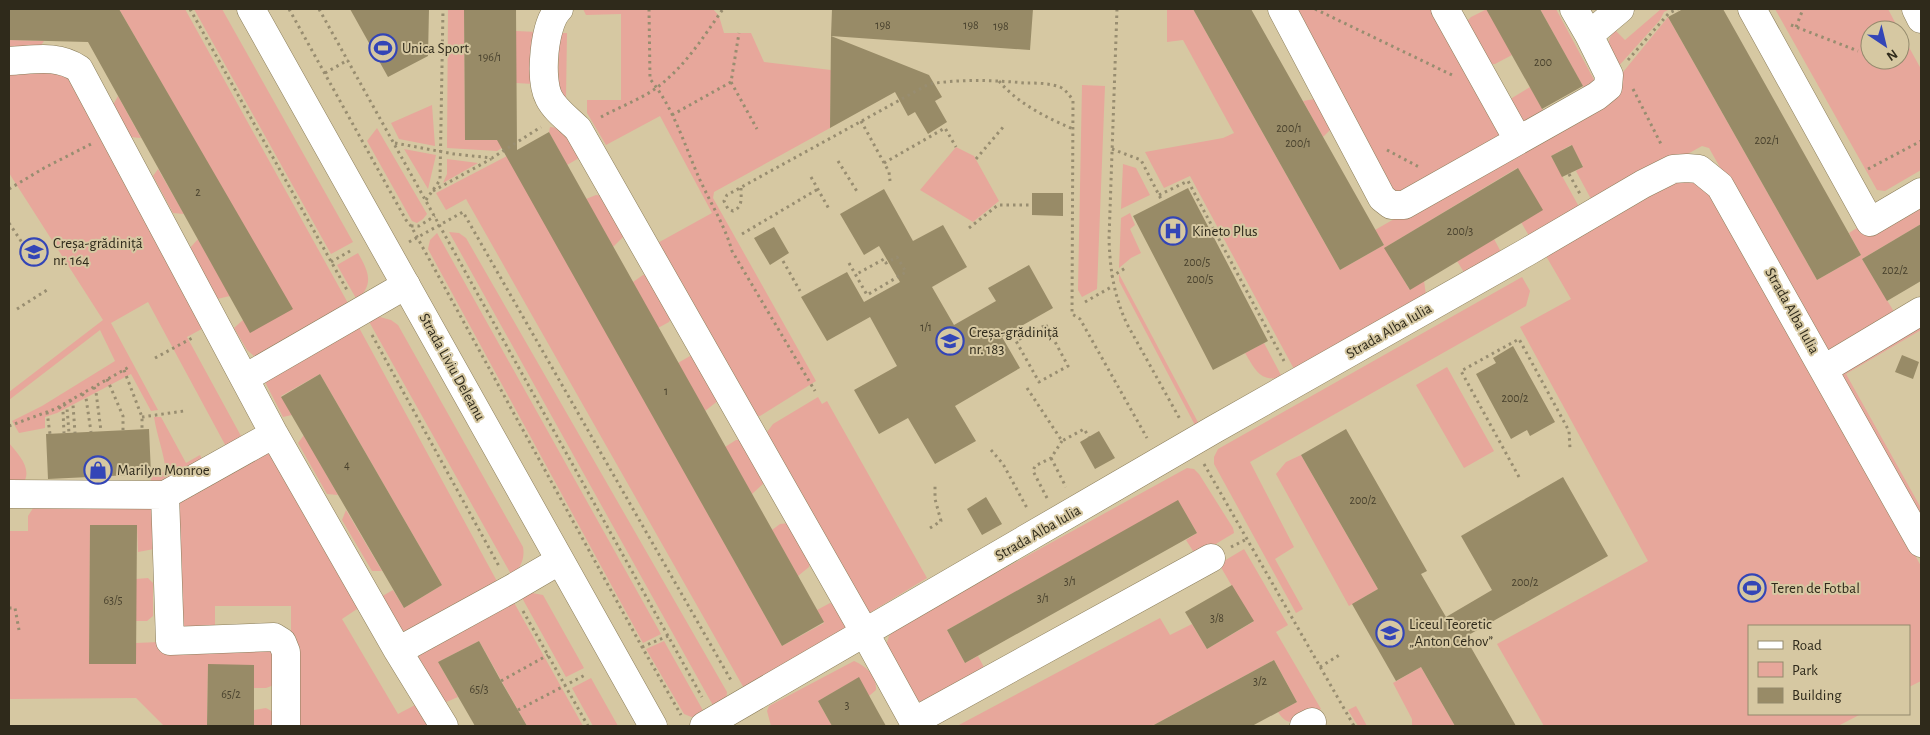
<svg xmlns="http://www.w3.org/2000/svg" width="1930" height="735" viewBox="0 0 1930 735" font-family="'Alegreya Sans',sans-serif">
<rect width="100%" height="100%" fill="#d6c8a2"/>
<!-- green -->
<path fill="#e7a79b" d="M119 9H185L349 305 262 354 254 356 247 350 234 328 243 320 292 309Z
M194 9H222L353 242 331 254Z
M448 9H464L465 139H517L497 151 447 148Z
M583 9H713L719 16 724 33H751L764 62 831 70 830 128 714 192 713 198 816 381 760 416 753 415 654 245 712 213 660 116 606 145 587 113V100H621V14L586 15Z
M1167 9H1193L1340 270 1384 245 1375 230 1551 129 1619 77 1668 17 1817 280 1861 255 1849 233 1860 226 1866 236 1921 204V224L1862 259 1896 315 1834 350 1822 348 1709 148 1702 146 1600 202 1591 199 1576 171 1583 166 1571 145 1551 156 1578 205 1579 211 1532 241 1521 222 1517 168 1386 247 1409 289 1424 281 1426 295 1294 369 1190 176 1164 188 1145 152 1223 138 1234 133 1183 40 1167 42Z
M1291 9H1437L1502 126 1500 141 1407 196 1390 193Z
M1487 9 1512 55 1495 64H1488L1465 23 1471 17Z
M1540 9H1556L1599 89 1528 123 1516 119 1508 105 1512 98 1530 87 1545 114 1586 92Z
M1661 9H1670L1664 12 1660 20 1616 69C1611 53 1603 43 1615 30L1625 40Z
M1775 9H1888L1899 30H1870V60H1900V31L1921 69V170L1885 191 1877 190Z
M516 31 537 32 533 84 516 83Z
M559 33H567L566 97 558 96Z
M9 40 44 41 38 50H9Z
M64 66 209 325 187 337 241 436 238 445 229 452 148 302 111 323 158 410 151 411 131 374 57 413 45 417V428L19 433 12 421 42 406 115 361 100 330 9 400V392L103 320 9 173V71Z
M1082 85 1105 86 1097 289 1082 297 1078 290Z
M118 96 141 138 130 137 112 107Z
M1314 99 1322 101 1332 128 1323 137 1303 101Z
M432 105 435 146 399 139 391 123Z
M550 127 567 129 579 158 567 165 549 132Z
M377 128 427 214 423 219 417 223 412 221 367 141Z
M956 147 974 156 999 201 973 222 920 190Z
M404 149 436 155 428 189Z
M507 156 782 646 824 623 817 610 830 603 835 605 846 622V630L745 690 466 199 446 210 436 193Z
M447 159 478 163 443 183 447 174Z
M1123 164 1136 168 1150 195 1121 209Z
M158 169 184 214 173 213 153 176Z
M1690 179 1710 188 1921 566V681L1909 687V626H1749V714H1861L1838 726H1544L1497 644 1648 561 1520 327 1571 299 1546 256 1677 181Z
M596 195 604 196 625 235 613 247 586 199Z
M1130 213 1135 225 1130 229 1141 253 1131 258 1119 268 1121 218Z
M449 232 459 233 466 238 727 692 726 700 715 709Z
M437 233 661 634 643 643 428 249 430 240Z
M198 239 230 296 217 299 189 249Z
M1494 239 1501 252 1465 274 1457 261Z
M358 253C368 271 375 283 357 300L337 265Z
M1119 274 1200 426 1196 427 1119 281Z
M643 275H649L672 316 669 322 658 328 633 282Z
M1522 277 1530 291 1526 306 1250 462 1294 547 1275 559 1303 609 1296 613 1214 464V457L1218 449Z
M376 316 391 320 398 325 523 547C525 558 521 568 512 576L367 318Z
M1921 319V330L1846 374 1921 508V524L1842 382 1840 371Z
M357 324 499 585 416 630 400 631 379 598 393 590 404 608 442 585 320 374 281 396 292 415 283 417 265 382Z
M1264 343 1282 377C1260 383 1255 369 1245 353Z
M690 356H696L719 400 705 411 678 363Z
M1447 367 1494 451 1464 468 1416 385Z
M818 397 822 404 827 401 927 578 866 615 769 443 767 432 773 424Z
M154 417H161L186 463 200 455 205 465 151 489V472H166C164 453 157 436 154 417Z
M304 435 338 495 327 494 298 443Z
M736 440H743L765 482 752 494 725 447Z
M9 443C19 455 33 469 23 484L9 487Z
M268 447 360 607 342 619 398 714 417 704 436 726H294L296 637 291 631V606H215V632H179V497Z
M1301 455 1378 589 1349 606 1276 474 1286 462Z
M1187 468 1194 469 1199 474 1233 528 1234 533 1199 554 1193 551 1186 540 1197 533 1178 501 947 630 965 663 978 656 988 675 926 703 916 700 886 646 889 636 896 628Z
M144 502 156 511 154 549 138 552 137 525H90L89 664H136V643L159 642 276 651 274 685 266 688H254V665H208L207 726H164L136 698 9 699V531H28V516L35 505Z
M346 510 382 571H372L342 520Z
M788 523 811 561 809 567 798 576 772 530 780 524Z
M1244 549 1288 625 1276 632 1321 709C1306 718 1290 732 1278 712L1297 702 1274 660 1152 726H957L1160 618 1170 635 1192 624 1207 649 1253 622 1219 564Z
M148 578 153 583V616L147 621H136V579Z
M527 592 543 595 584 668 566 677 521 596Z
M512 599 583 726H527L479 641 438 662 458 697 444 703 419 661V653Z
M664 641 705 714 694 718 684 714 646 649Z
M854 661C866 666 877 676 876 690L869 696 858 678 818 701 832 726H771L767 711 769 706Z
M1421 667 1455 726H1412V719L1393 683Z
M591 678 618 726H593L572 688Z
M1356 706 1367 726H1358L1348 710Z
M266 708 273 712 276 726H254V710Z"/>
<!-- building -->
<path fill="#988b67" d="M9 9H119L293 309 250 333 88 42 9 40Z
M350 9H429L428 56 388 77Z
M464 9H516L517 150 549 132 824 622 782 646 497 140H465Z
M832 9H1033L1030 50 831 36Z
M1193 9H1251L1384 245 1340 270Z
M1486 9H1540L1583 86 1542 109Z
M1683 9H1723L1861 255 1817 280 1668 17Z
M831 36 929 75 942 97 935 101 947 122 928 134 915 112 908 116 895 92 830 128Z
M1572 145 1583 167 1562 177 1551 156Z
M1518 168 1543 210 1410 290 1384 248Z
M1188 188 1268 341 1213 370 1133 216Z
M884 189 913 241 943 225 967 267 932 287 954 325 996 301 988 288 1029 265 1053 308 1002 337 1020 368 955 406 976 441 935 464 908 418 879 434 854 390 897 366 870 317 827 341 801 297 847 272 864 302 900 282 879 246 864 255 840 214Z
M1032 193H1063V216L1032 215Z
M1921 224V281L1887 301 1862 259Z
M774 227 789 253 770 265 754 238Z
M1513 346 1555 422 1530 436 1527 430 1511 439 1476 374 1496 363 1493 358Z
M1902 355 1919 362 1913 379 1895 372Z
M320 374 442 585 404 608 281 397Z
M149 429 151 474 48 479 46 434Z
M1346 429 1427 571 1421 574 1446 617 1492 590 1461 536 1563 477 1608 556 1465 637 1516 726H1455L1421 667 1396 681 1352 604 1378 589 1301 455Z
M1099 431 1115 458 1095 469 1080 442Z
M986 497 1002 524 982 535 967 509Z
M1178 500 1197 533 965 663 947 630Z
M90 525H137L136 664H89Z
M1232 585 1254 621 1207 649 1185 612Z
M479 641 501 681 527 726H475L438 662Z
M1274 660 1297 702 1252 726H1152Z
M208 664 254 665V726H207Z
M859 677 877 710 886 726H832L818 701Z"/>
<g fill="none" stroke-linecap="round" stroke-linejoin="round">
<!-- minor casing -->
<g stroke="#8a7d59" stroke-width="29">
<path id="minor" d="M559 9C544 23 539 79 549 98 555 110 568 119 578 129L861 626 916 726
M1282 9 1382 198 1391 205H1404L1597 96 1608 87 1609 75 1589 35 1574 9
M1445 9 1518 140
M1752 9 1870 222 1921 192
M1916 9 1921 19
M1589 35 1620 9
M9 61C34 60 57 54 79 69L274 434 398 651 511 589 559 561
M1824 369 1921 311
M245 378 406 285
M9 494 165 495 274 434
M165 495 170 641 274 637 282 642 286 652V726
M398 651 444 726
M913 722 1211 558
M704 726 1213 430 1527 252 1643 184 1673 169 1687 168 1699 169 1720 186 1921 543
M1304 726 1312 722"/>
</g>
<!-- major casing -->
<g stroke="#8a7d59" stroke-width="29">
<path id="major" d="M251 9 653 726"/>
</g>
<!-- path -->
<path stroke="#988d70" stroke-width="3" stroke-dasharray="2.5 4" stroke-linecap="butt" d="M190 9 347 290
M289 9 406 220 411 226 642 647 681 715
M319 9 702 697
M649 9 650 79C674 108 685 147 700 180 711 204 725 226 732 251L815 391
M1117 9 1109 239C1110 270 1114 296 1127 324L1181 421
M1315 9 1452 75
M1791 25 1858 51
M1796 27 1803 9
M1628 60 1669 13 1678 9
M325 73 348 60
M999 81C1017 103 1047 118 1073 129
M731 82 757 129
M1633 89 1662 146
M672 115 731 82 739 33
M601 117C619 107 642 99 659 86 686 65 704 36 723 9
M861 121 889 172 890 181
M395 143 454 154 492 158 541 127
M1112 149 1141 160 1162 201
M1387 150 1419 167
M976 159 1004 126
M838 161 858 193
M884 163 945 128 956 147
M1868 169 1921 141
M1569 174 1580 194
M811 177 829 209
M741 188C741 198 743 207 733 211L728 209 724 201 727 195 929 84C961 79 993 80 1025 83 1036 83 1049 83 1060 87 1066 90 1069 95 1073 100L1072 314 1080 319 1147 438
M9 189 44 168 91 144
M433 191 491 159
M1159 195 1188 181 1284 361
M426 200 440 180 443 9
M9 223 23 244
M411 226H419L435 216
M969 228 998 205H1029
M742 234 818 189
M409 242 463 212 732 682
M783 261 800 291
M331 262 350 251
M849 263 867 295 906 272 897 257 886 263 884 259 855 275
M1111 277 1127 267
M1085 302 1113 286
M17 309 47 290
M1046 325 1068 366 1039 382 1016 341Z
M372 335 500 568
M155 358 194 337
M124 370 142 417V429
M107 379 123 416V430
M94 387 96 392 101 431
M1027 388 1062 441 1084 429 1089 437
M82 394 86 398 91 432
M70 400 73 405 75 433
M64 404 67 408 69 433
M59 407 63 411 64 433
M47 412 50 434
M142 417 184 411
M9 426 55 409 129 367
M991 450 1003 464 1027 508
M1051 458 1066 487
M1204 464 1354 726
M1519 477 1461 371 1519 339 1569 431 1570 449
M1047 498 1033 471 1035 466 1051 458 1062 441
M930 528 941 521 935 499V484
M1231 547 1247 539
M9 608H15L19 630
M523 611 588 726
M642 647 668 636
M1320 667 1341 654
M501 681 548 655
M518 710 587 674"/>
<!-- minor -->
<use href="#minor" stroke="#fff" stroke-width="28"/>
<!-- major -->
<use href="#major" stroke="#fff" stroke-width="28"/>
</g>
<!-- icons -->
<defs>
<g id="stadium-ring" transform="scale(1.4375)"><circle r="9.5" fill="#d6c8a2" stroke="#3345b7" stroke-width="1.5"/><path d="M0-5a6.5 5 0 1 0 0 10a6.5 5 0 1 0 0-10ZM-3.5-1.8h7v3.6h-7Z" fill="#3345b7"/></g>
<g id="hospital-ring" transform="scale(1.4375)"><circle r="9.5" fill="#d6c8a2" stroke="#3345b7" stroke-width="1.5"/><path d="M-5-5h3v3.5h4V-5h3V5h-3V1.5h-4V5h-3Z" fill="#3345b7"/></g>
<g id="school-ring" transform="scale(1.4375)"><circle r="9.5" fill="#d6c8a2" stroke="#3345b7" stroke-width="1.5"/><path d="M0-5L7-2L0 1L-7-2ZM-4 1L0 2.5L4 1V4Q0 6-4 4Z" fill="#3345b7"/></g>
<g id="shop-ring" transform="scale(1.4375)"><circle r="9.5" fill="#d6c8a2" stroke="#3345b7" stroke-width="1.5"/><path d="M-5-2.5h2.3a2.7 3.5 0 0 1 5.4 0H5L5.5 6h-11ZM-1.5-2.5h3a1.5 2.3 0 0 0-3 0Z" fill="#3345b7"/></g>
</defs>
<g fill-rule="evenodd">
<use href="#stadium-ring" x="383" y="48"/>
<use href="#hospital-ring" x="1173" y="231"/>
<use href="#school-ring" x="34" y="252"/>
<use href="#school-ring" x="950" y="341"/>
<use href="#shop-ring" x="98" y="470"/>
<use href="#stadium-ring" x="1752" y="588"/>
<use href="#school-ring" x="1390" y="633"/>
</g>
<g text-anchor="middle" dominant-baseline="central" stroke-width="4" stroke-linejoin="round" paint-order="stroke">
<!-- number labels -->
<g font-size="12" fill="#49422e">
<text x="883" y="25">198</text>
<text x="971" y="25">198</text>
<text x="1001" y="26">198</text>
<text x="490" y="57">196/1</text>
<text x="1543" y="62">200</text>
<text x="1289" y="128">200/1</text>
<text x="1767" y="140">202/1</text>
<text x="1298" y="143">200/1</text>
<text x="198" y="192">2</text>
<text x="1460" y="231">200/3</text>
<text x="1197" y="262">200/5</text>
<text x="1895" y="270">202/2</text>
<text x="1200" y="279">200/5</text>
<text x="926" y="327">1/1</text>
<text x="666" y="391">1</text>
<text x="1515" y="398">200/2</text>
<text x="347" y="465">4</text>
<text x="1363" y="500">200/2</text>
<text x="1070" y="581">3/1</text>
<text x="1525" y="582">200/2</text>
<text x="1043" y="598">3/1</text>
<text x="113" y="600">63/5</text>
<text x="1217" y="618">3/8</text>
<text x="1260" y="681">3/2</text>
<text x="479" y="689">65/3</text>
<text x="231" y="694">65/2</text>
<text x="847" y="705">3</text>
</g>
<!-- poi labels -->
<g font-size="15" fill="#2f2a1b" stroke="#d6c8a2" text-anchor="start">
<text x="402" y="48">Unica Sport</text>
<text x="1192" y="231">Kineto Plus</text>
<text x="53" y="243">Creșa-grădiniță<tspan x="53" dy="17">nr. 164</tspan></text>
<text x="969" y="332">Creșa-grădiniță<tspan x="969" dy="17">nr. 183</tspan></text>
<text x="117" y="470">Marilyn Monroe</text>
<text x="1771" y="588">Teren de Fotbal</text>
<text x="1409" y="624">Liceul Teoretic<tspan x="1409" dy="17">„Anton Cehov”</tspan></text>
</g>
<!-- street labels -->
<g font-size="15" fill="#2f2a1b" stroke="#d6c8a2">
<text transform="translate(1792 311) rotate(61)">Strada Alba Iulia</text>
<text transform="translate(1389 331) rotate(-30)">Strada Alba Iulia</text>
<text transform="translate(452 367) rotate(61)">Strada Liviu Deleanu</text>
<text transform="translate(1038 533) rotate(-30)">Strada Alba Iulia</text>
</g>
</g>
<!-- border -->
<rect width="1930" height="735" fill="none" stroke="#2f2a1b" stroke-width="20"/>
<!-- legend -->
<rect x="1748" y="625" width="162" height="90" fill="#d6c8a2" stroke="#93896c"/>
<rect x="1758" y="641" width="25" height="8" fill="#ffffff" stroke="#93896c"/>
<text x="1792" y="650" font-size="15" fill="#2f2a1b">Road</text>
<rect x="1758" y="662" width="25" height="15" fill="#e7a79b" stroke="#93896c"/>
<text x="1792" y="675" font-size="15" fill="#2f2a1b">Park</text>
<rect x="1758" y="688" width="25" height="15" fill="#988b67" stroke="#93896c"/>
<text x="1792" y="700" font-size="15" fill="#2f2a1b">Building</text>
<!-- north arrow -->
<g transform="translate(1885 45) rotate(145)"><circle r="24" fill="#d6c8a2" stroke="#93896c"/>
<path d="M0-4L9 19L0 12L-9 19Z" fill="#3345b7"/>
<text y="-8" font-size="14" font-weight="bold" text-anchor="middle" fill="#2f2a1b">N</text>
</g>
</svg>
